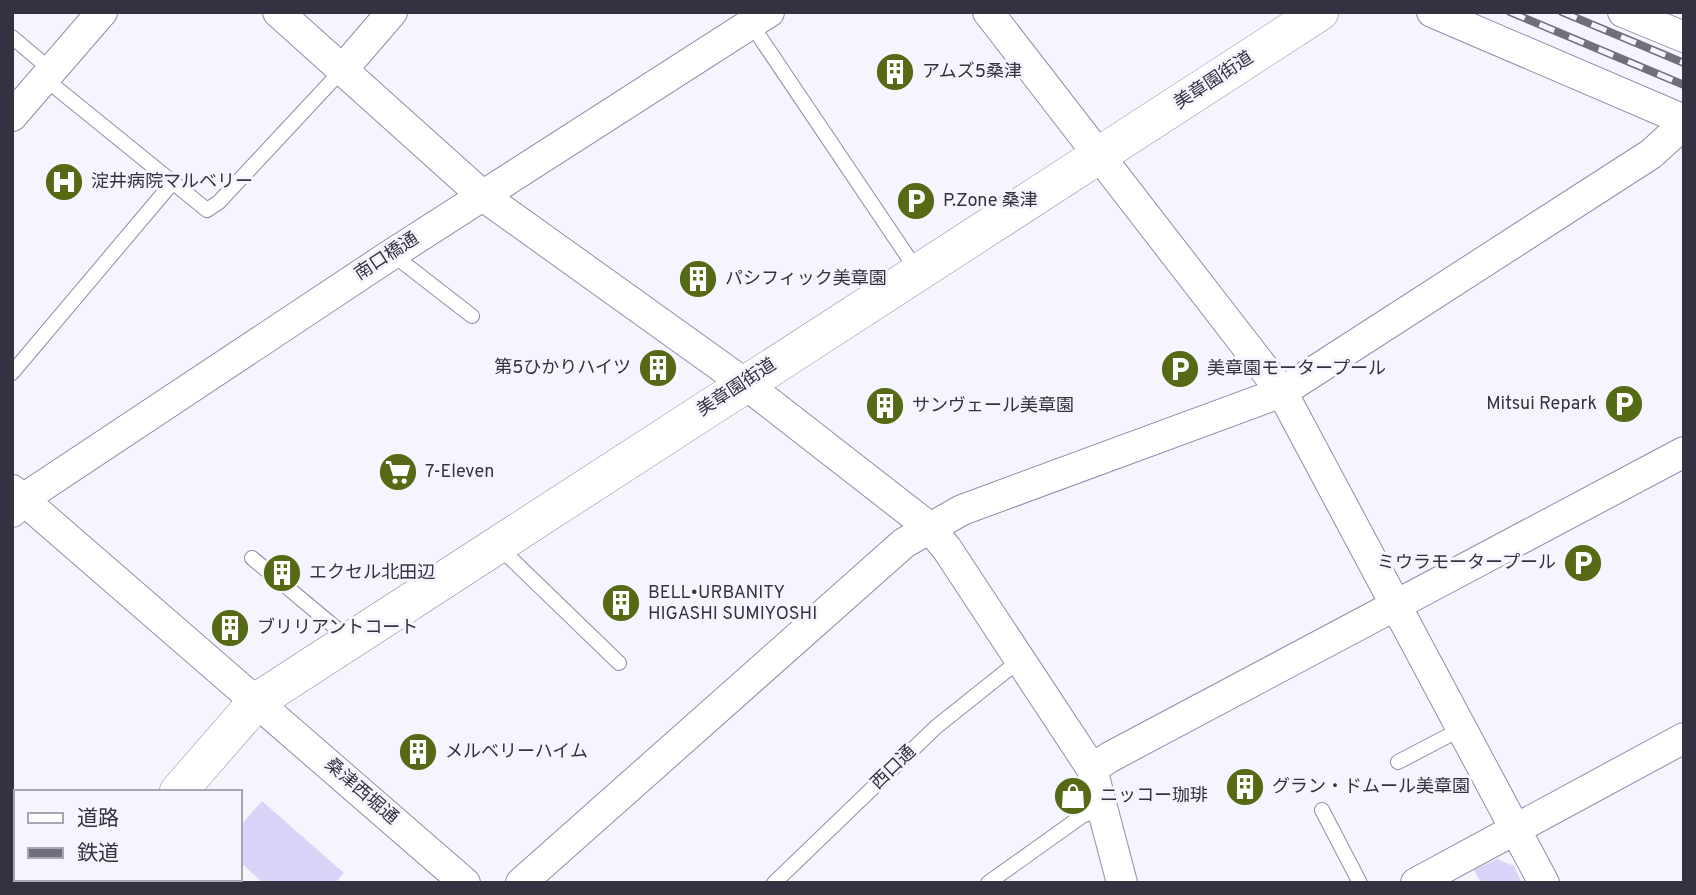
<svg xmlns="http://www.w3.org/2000/svg" width="1696" height="895" viewBox="0 0 1696 895" font-family="Overpass,'Noto Sans JP',sans-serif">
<rect width="100%" height="100%" fill="#f6f5fd"/>
<!-- green -->
<path fill="#dad5f8" d="M262 801 344 873 335 883H263L240 862V826Z
M1497 859 1514 866 1522 883H1481L1474 870Z"/>
<g fill="none" stroke-linecap="round" stroke-linejoin="round">
<!-- service casing -->
<g stroke="#918cad" stroke-width="16">
<path id="service" d="M751 24 918 272
M12 37 51 70
M44 78 207 210 219 202 343 69
M392 254 472 316
M12 373 173 182
M499 547 619 663
M252 558 349 639
M1398 762 1463 728
M1322 810 1360 883
M136 879 140 883
M774 883 936 727 1020 660
M988 883 1082 816 1102 808"/>
</g>
<!-- minor casing -->
<g stroke="#918cad" stroke-width="32">
<path id="minor" d="M278 12 483 196 744 383 929 527 947 549 1092 769 1122 883
M988 12 1282 392 1544 883
M1432 12 1684 120
M1623 12 1684 37
M343 69 392 12
M12 116 102 12
M12 490 465 883
M12 512 23 499 392 254 769 12
M1092 769 1110 757 1684 452
M521 883 904 543 962 510 1282 392 1651 154 1684 124
M1416 883 1684 738"/>
</g>
<!-- tertiary casing -->
<g stroke="#918cad" stroke-width="38">
<path id="tertiary" d="M178 792 257 701 1320 12
M100 883 103 879"/>
</g>
<!-- service -->
<use href="#service" stroke="#fff" stroke-width="14"/>
<!-- minor -->
<use href="#minor" stroke="#fff" stroke-width="30"/>
<!-- tertiary -->
<use href="#tertiary" stroke="#fff" stroke-width="37"/>
<!-- rail casing -->
<g stroke="#706f7b" stroke-width="8">
<path id="rail" d="M1510 12 1684 85
M1562 12 1684 63"/>
</g>
<!-- rail -->
<use href="#rail" stroke="#f6f5fd" stroke-width="5" stroke-dasharray="16" stroke-linecap="butt"/>
</g>
<!-- icons -->
<defs>
<g id="building-disc" transform="scale(2.0125)"><circle r="9.5" fill="#566914" stroke="#f6f5fd"/><path d="M-4-6H4V6H1V3H-1V6H-4ZM-2.5-4.3h1.7v1.8h-1.7ZM.8-4.3h1.7v1.8H.8ZM-2.5-1h1.7V.8h-1.7ZM.8-1h1.7V.8H.8Z" fill="#fff"/></g>
<g id="hospital-disc" transform="scale(2.0125)"><circle r="9.5" fill="#566914" stroke="#f6f5fd"/><path d="M-5-5h3v3.5h4V-5h3V5h-3V1.5h-4V5h-3Z" fill="#fff"/></g>
<g id="parking-disc" transform="scale(2.0125)"><circle r="9.5" fill="#566914" stroke="#f6f5fd"/><path d="M-3.5-5.5H1a3.5 3.5 0 0 1 0 7H-1V5.5H-3.5ZM-1-3.4V-.6H.8a1.4 1.4 0 0 0 0-2.8Z" fill="#fff"/></g>
<g id="supermarket-disc" transform="scale(2.0125)"><circle r="9.5" fill="#566914" stroke="#f6f5fd"/><path d="M-6-5.5h2.5l.6 2H6L4.5 2H-2.5L-4.4-4H-6ZM-1.5 3.2a1.3 1.3 0 1 0 .1 0ZM3 3.2a1.3 1.3 0 1 0 .1 0Z" fill="#fff"/></g>
<g id="shop-disc" transform="scale(2.0125)"><circle r="9.5" fill="#566914" stroke="#f6f5fd"/><path d="M-5-2.5h2.3a2.7 3.5 0 0 1 5.4 0H5L5.5 6h-11ZM-1.5-2.5h3a1.5 2.3 0 0 0-3 0Z" fill="#fff"/></g>
</defs>
<g fill-rule="evenodd">
<use href="#building-disc" x="895" y="72"/>
<use href="#hospital-disc" x="64" y="182"/>
<use href="#parking-disc" x="916" y="201"/>
<use href="#building-disc" x="698" y="279"/>
<use href="#building-disc" x="658" y="368"/>
<use href="#parking-disc" x="1180" y="369"/>
<use href="#parking-disc" x="1624" y="404"/>
<use href="#building-disc" x="885" y="406"/>
<use href="#supermarket-disc" x="398" y="472"/>
<use href="#parking-disc" x="1583" y="563"/>
<use href="#building-disc" x="282" y="573"/>
<use href="#building-disc" x="621" y="603"/>
<use href="#building-disc" x="230" y="628"/>
<use href="#building-disc" x="418" y="752"/>
<use href="#building-disc" x="1245" y="787"/>
<use href="#shop-disc" x="1073" y="796"/>
</g>
<g text-anchor="middle" dominant-baseline="central" stroke-width="6" stroke-linejoin="round" paint-order="stroke">
<!-- poi labels -->
<g font-size="18" fill="#343240" stroke="#f6f5fd" text-anchor="start">
<text x="922" y="72">アムズ5桑津</text>
<text x="91" y="182">淀井病院マルベリー</text>
<text x="943" y="201">P.Zone 桑津</text>
<text x="725" y="279">パシフィック美章園</text>
<text x="631" y="368" text-anchor="end">第5ひかりハイツ</text>
<text x="1207" y="369">美章園モータープール</text>
<text x="1597" y="404" text-anchor="end">Mitsui Repark</text>
<text x="912" y="406">サンヴェール美章園</text>
<text x="425" y="472">7-Eleven</text>
<text x="1556" y="563" text-anchor="end">ミウラモータープール</text>
<text x="309" y="573">エクセル北田辺</text>
<text x="648" y="593">BELL•URBANITY<tspan x="648" dy="21">HIGASHI SUMIYOSHI</tspan></text>
<text x="257" y="628">ブリリアントコート</text>
<text x="445" y="752">メルベリーハイム</text>
<text x="1272" y="787">グラン・ドムール美章園</text>
<text x="1100" y="796">ニッコー珈琲</text>
</g>
<!-- street labels -->
<g font-size="18" fill="#343240" stroke="#f6f5fd">
<text transform="translate(1214 81) rotate(-33)">美章園街道</text>
<text transform="translate(387 257) rotate(-33)">南口橋通</text>
<text transform="translate(737 388) rotate(-33)">美章園街道</text>
<text transform="translate(894 768) rotate(-44)">西口通</text>
<text transform="translate(361 792) rotate(41)">桑津西堀通</text>
</g>
</g>
<!-- border -->
<rect width="1696" height="895" fill="none" stroke="#343240" stroke-width="28"/>
<!-- legend -->
<rect x="14" y="790" width="228" height="91" fill="#f6f5fd" stroke="#a8a7b1" stroke-width="2"/>
<rect x="28" y="813" width="35" height="10" fill="#ffffff" stroke="#a8a7b1" stroke-width="2"/>
<text x="77" y="825" font-size="21" fill="#343240">道路</text>
<rect x="28" y="848" width="35" height="10" fill="#706f7b" stroke="#a8a7b1" stroke-width="2"/>
<text x="77" y="860" font-size="21" fill="#343240">鉄道</text>
</svg>
